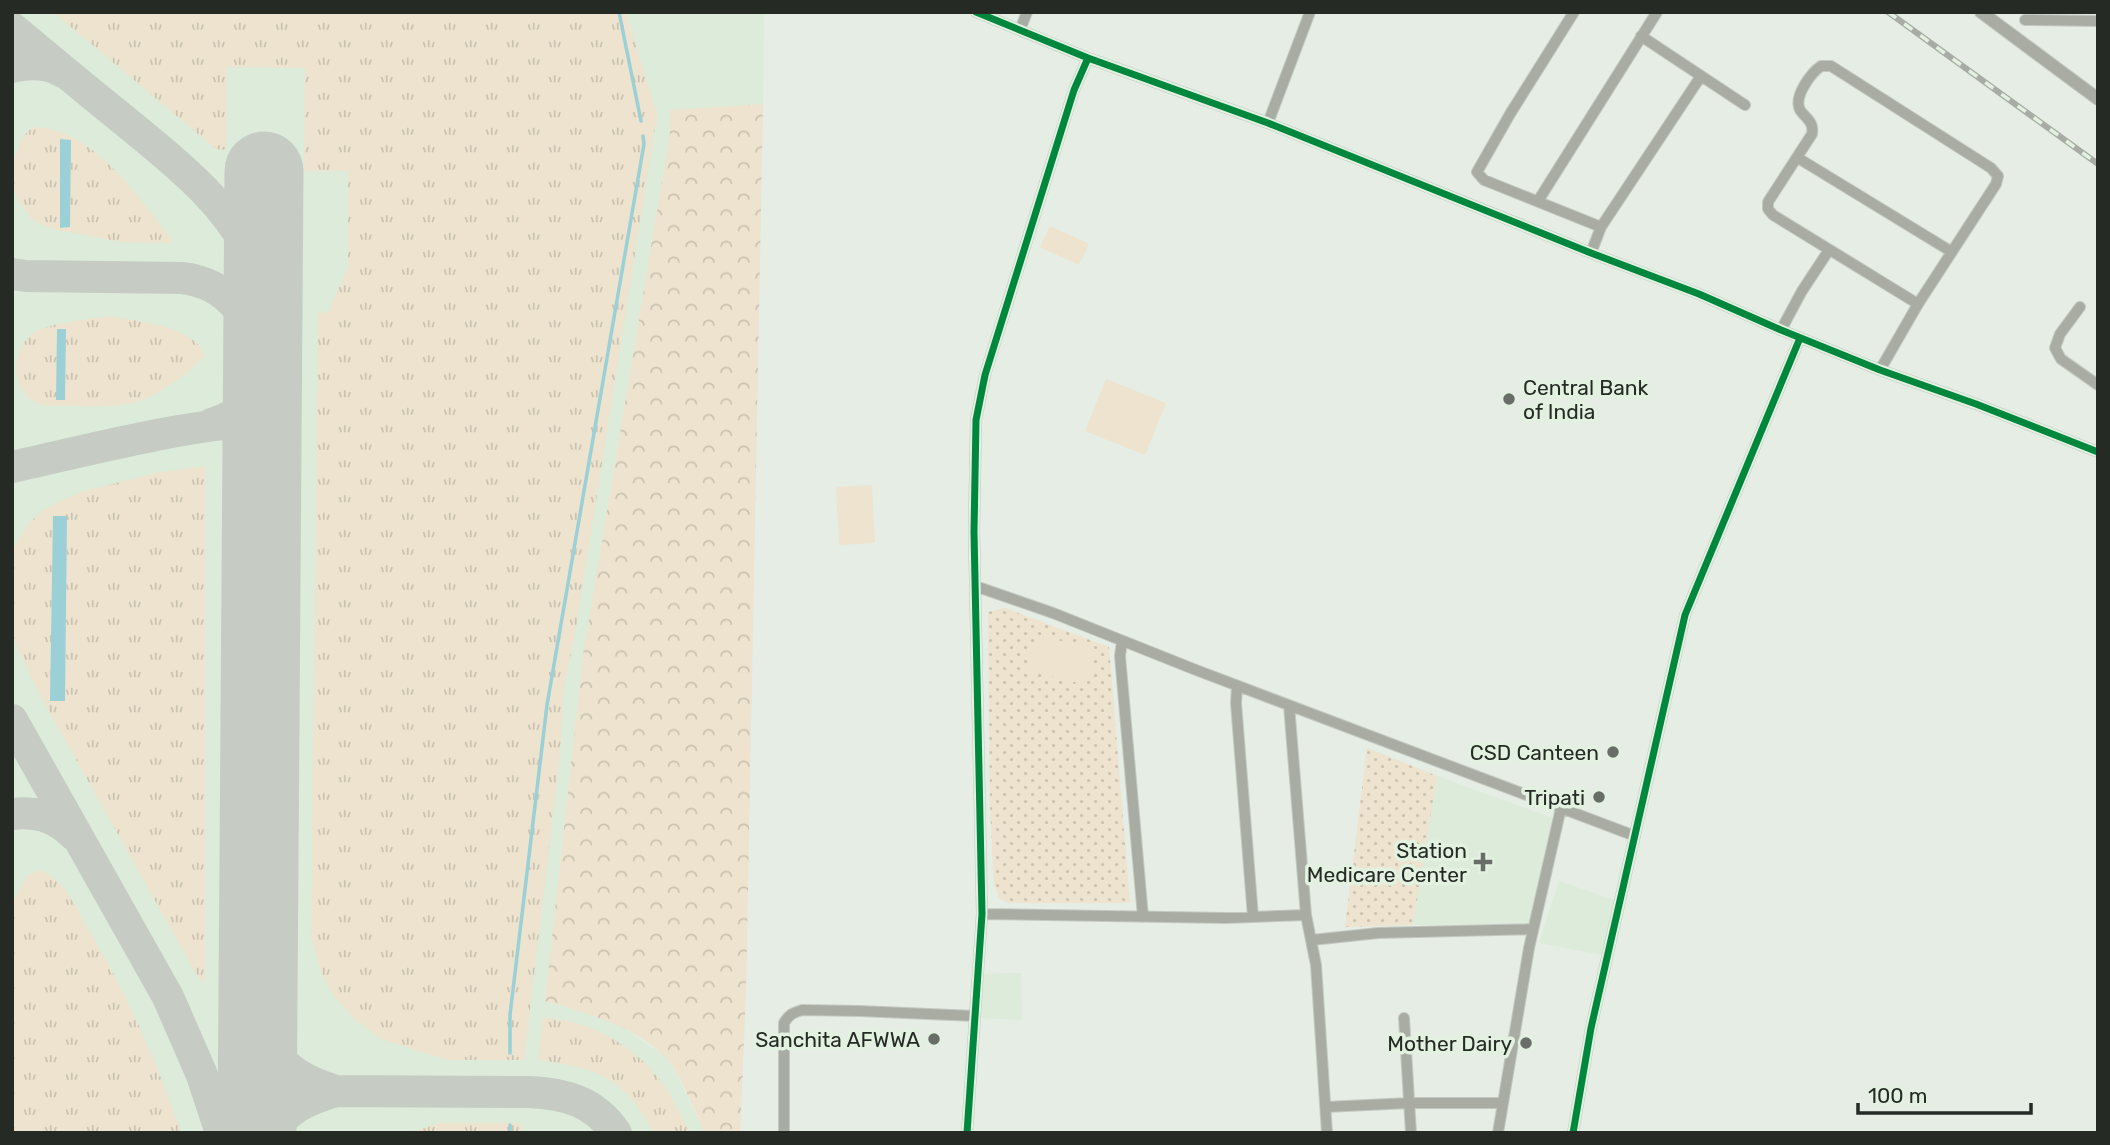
<svg xmlns="http://www.w3.org/2000/svg" width="2110" height="1145" viewBox="0 0 2110 1145" font-family="Rubik,sans-serif">
<defs>
<pattern id="grass-tufts" width="24" height="20" patternUnits="userSpaceOnUse" patternTransform="scale(1.75)"><rect width="24" height="20" fill="#ede3ce"/><path d="M3 7l-1-3M5 7V3M7 7l1-3M15 17l-1-3M17 17v-4M19 17l1-3" fill="none" stroke="#cbc3b1"/></pattern>
<pattern id="forest-crowns" width="20" height="18" patternUnits="userSpaceOnUse" patternTransform="scale(1.75)"><rect width="20" height="18" fill="#ede3ce"/><path d="M2 6a3 3 0 1 1 6 0M12 15a3 3 0 1 1 6 0" fill="none" stroke="#cbc3b1"/></pattern>
<pattern id="park-dots" width="8" height="8" patternUnits="userSpaceOnUse" patternTransform="scale(1.75)"><rect width="8" height="8" fill="#ede3ce"/><path d="M2 2h.1M6 6h.1" fill="none" stroke="#cbc3b1" stroke-width="1.8" stroke-linecap="round"/></pattern>
</defs>
<rect width="100%" height="100%" fill="#e5ede4"/>
<!-- built -->
<path fill="#dcebda" d="M12 12H764L763 104 670 110V133L583 655 545 1001 599 1017 622 1027 665 1056 677 1074 704 1133H12Z
M1437 776 1552 818 1531 923 1413 925Z
M1559 881 1614 900 1603 955 1539 943Z
M1021 973 1022 1020 981 1018 984 974Z"/>
<!-- grass -->
<path fill="url(#grass-tufts)" fill-rule="evenodd" d="M53 12H626L657 115 575 634 563 693 560 757 524 1060H447L381 1039 353 1018 332 993 322 975 311 937 318 313 328 312 348 267V171H304L305 68 226 67V150L216 149Z
M35 127C95 130 138 197 172 239L171 243 121 242 48 228 31 218 18 201 12 182 14 160 22 138 28 131Z
M109 316C136 321 196 326 205 356 186 375 164 392 139 401 120 408 94 406 74 406 63 405 48 408 37 403 10 391 10 347 35 332 54 322 87 320 109 316Z
M205 466V980L200 981 41 697 20 654 12 632V553L26 526 43 510 62 500 84 491 156 473ZM67 516 65 701H50L53 517Z
M40 870C65 880 77 910 90 932 128 996 157 1062 181 1133H12V905L27 875Z
M543 1018C587 1019 634 1045 660 1080 672 1096 681 1115 690 1133H654C626 1078 595 1067 538 1060Z
M440 1123H522V1133H409Z"/>
<!-- forest -->
<path fill="url(#forest-crowns)" d="M763 104 746 994 740 1133H704C694 1110 685 1084 671 1064 645 1029 584 1012 545 1001L583 655 670 133V110Z"/>
<!-- park -->
<path fill="url(#park-dots)" d="M1005 608 1109 647 1130 903H1009L999 898 994 884 990 807 988 612Z
M1367 748 1437 776 1413 925 1345 927Z"/>
<!-- pitch -->
<path fill="#ede3ce" d="M1050 226 1089 244 1079 265 1040 247Z
M1106 379 1166 403 1145 455 1085 431Z
M872 485 875 543 839 545 836 487Z
M1036 635 1095 649 1086 685 1027 670Z"/>
<!-- water -->
<path fill="#9bd0d6" d="M60 139 71 140 70 227 60 228Z
M57 329H66L65 400H56Z
M53 516H67L65 701H50Z"/>
<g fill="none" stroke-linecap="round" stroke-linejoin="round">
<!-- stream -->
<path stroke="#9bd0d6" stroke-width="3.5" d="M619 12 641 121
M510 1053V1015L547 705 644 144 643 136
M510 1133V1125"/>
<!-- taxiway -->
<path stroke="#c6ccc4" stroke-width="32" d="M12 28C48 58 84 88 120 117 171 159 229 202 256 265 263 281 262 301 264 318
M12 67C29 63 48 63 63 72
M12 274 26 276 182 278C232 284 249 319 263 362
M212 424C244 413 258 402 263 368
M12 467C46 460 223 415 244 427 259 436 260 454 262 469
M12 720 168 997 202 1075 221 1133
M12 814C37 811 56 817 74 835
M258 981C265 1044 271 1071 336 1091
M270 1133C289 1107 307 1100 336 1091L529 1092C566 1094 594 1101 616 1133"/>
<!-- runway -->
<path stroke="#c6ccc4" stroke-width="79" d="M257 1133 264 171"/>
<!-- minor casing -->
<g stroke="#c3c9c2" stroke-width="12">
<path id="minor" d="M976 12 1088 58 1268 123 1591 253 1699 294 1781 330 1880 370 1976 404 2098 452
M1574 12 1510 114 1477 172 1484 180 1601 227
M2025 20 2098 21
M1020 30 1027 12
M1641 36 1745 105
M1268 123 1310 12
M1798 158 1952 252
M1538 201 1657 12
M1591 253 1601 227 1701 76
M2080 307 2060 334 2055 348 2061 359 2098 385
M1781 330 1802 291 1829 250
M1880 370 1918 304 1996 184 1998 176 1991 168 1831 66H1821C1811 73 1793 97 1800 110 1806 119 1814 121 1812 134L1768 202V209L1773 215 1918 304
M975 586 1053 613 1196 670 1635 836
M1122 641 1120 656 1143 917
M1237 686 1236 703 1253 917
M1289 705 1306 915 1316 965 1327 1133
M982 914 1226 918 1306 915
M1312 940 1378 933 1533 929
M1404 1018 1411 1133
M1326 1107 1409 1103H1503
M784 1133V1023C789 1014 793 1013 802 1010L860 1011 975 1016
M967 1133 982 914 974 532 976 420 985 375 1074 90 1088 58
M1498 1133 1529 948 1561 808
M1573 1133 1591 1028 1685 615 1800 338"/>
</g>
<!-- tertiary casing -->
<g stroke="#c3c9c2" stroke-width="14">
<path id="tertiary" d="M1981 12 2098 99"/>
</g>
<!-- minor -->
<use href="#minor" stroke="#a9aca3" stroke-width="10"/>
<!-- tertiary -->
<use href="#tertiary" stroke="#a9aca3" stroke-width="12"/>
<!-- rail casing -->
<g stroke="#a8aca4" stroke-width="6">
<path id="rail" d="M1888 12 2098 164"/>
</g>
<!-- rail -->
<use href="#rail" stroke="#e2f1e0" stroke-width="3.5" stroke-dasharray="10" stroke-linecap="butt"/>
<!-- cycleway casing -->
<g stroke="#e2f1e0" stroke-width="11">
<path id="cycleway" d="M976 12 1088 58 1268 123 1591 253 1699 294 1781 330 1880 370 1976 404 2098 452
M967 1133 982 914 974 532 976 420 985 375 1074 90 1088 58
M1573 1133 1591 1028 1685 615 1800 338"/>
</g>
<!-- cycleway -->
<use href="#cycleway" stroke="#00873e" stroke-width="7"/>
</g>
<!-- markers -->
<g fill="#686e67" stroke="#e2f1e0" stroke-width="2.5">
<circle cx="1509" cy="399" r="7"/>
<circle cx="1613" cy="752" r="7"/>
<circle cx="1599" cy="797" r="7"/>
<path d="M1479.5 851.5h7v7h7v7h-7v7h-7v-7h-7v-7h7z"/>
<circle cx="934" cy="1039" r="7"/>
<circle cx="1526" cy="1043" r="7"/>
</g>
<g text-anchor="middle" dominant-baseline="central" stroke-width="7" stroke-linejoin="round" paint-order="stroke">
<!-- poi labels -->
<g font-size="21" fill="#252a24" stroke="#e2f1e0" text-anchor="end">
<text x="1523" y="387" text-anchor="start">Central Bank<tspan x="1523" dy="24">of India</tspan></text>
<text x="1599" y="752">CSD Canteen</text>
<text x="1585" y="797">Tripati</text>
<text x="1467" y="850">Station<tspan x="1467" dy="24">Medicare Center</tspan></text>
<text x="920" y="1039">Sanchita AFWWA</text>
<text x="1512" y="1043">Mother Dairy</text>
</g>
</g>
<!-- border -->
<rect width="2110" height="1145" fill="none" stroke="#252a24" stroke-width="28"/>
<!-- scale -->
<path d="M1858 1103v10h173v-10" fill="none" stroke="#252a24" stroke-width="3.5"/>
<text x="1868" y="1103" font-size="21" fill="#252a24" stroke="#e2f1e0" stroke-width="5" paint-order="stroke">100 m</text>
</svg>
